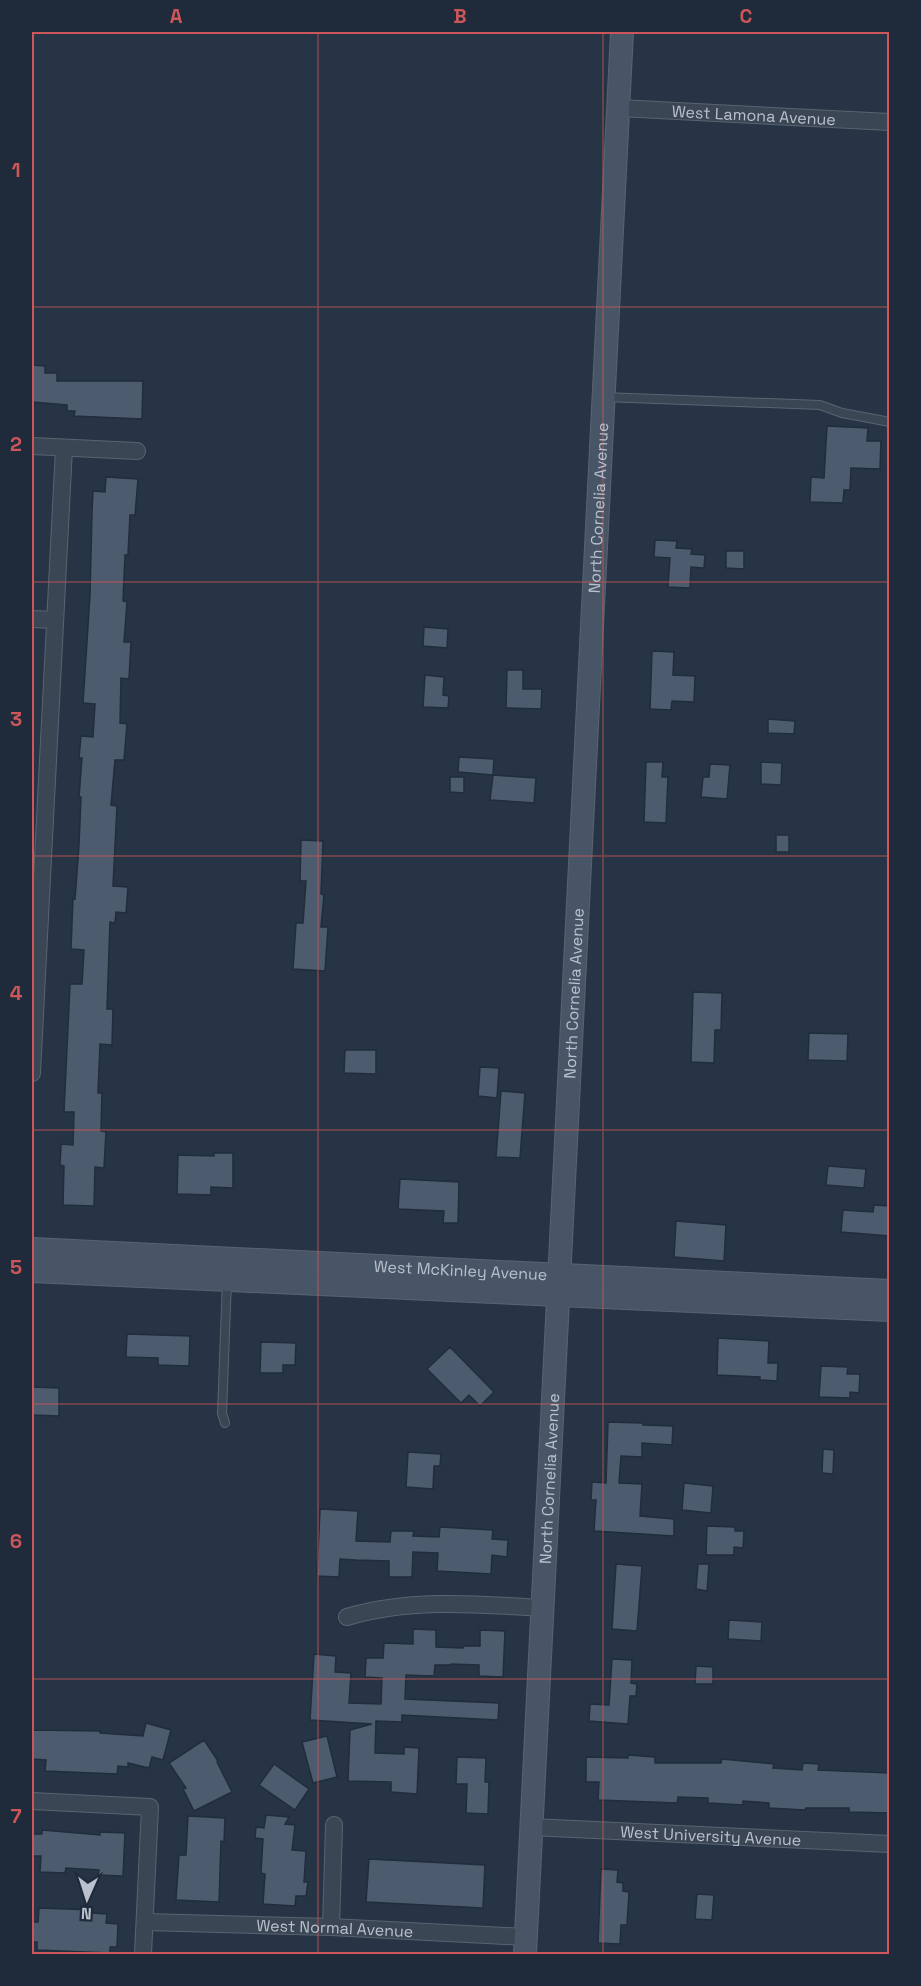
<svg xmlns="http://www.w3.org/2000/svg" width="921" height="1986" viewBox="0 0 921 1986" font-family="'Space Grotesk',sans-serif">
<rect width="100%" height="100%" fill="#263445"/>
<!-- building -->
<path fill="#4c5b6e" stroke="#212d3b" stroke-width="1.5" d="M32 365 45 366V373H57V381H143L142 419 74 416 75 411H67V405L32 402Z
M827 426 868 428 867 441H881L880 469 851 468 850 490H844L843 503 810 502 811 477 824 478Z
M106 477 138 479 135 515H130L128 555H125L123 601 127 602 124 642H131L129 679 121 678 120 723 127 724 124 760H115L111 805 117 806 113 886 128 887 126 913 116 912 115 923 110 922 107 1009H113L112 1045 100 1044 98 1093H102L101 1131 106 1132 104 1168 95 1167 94 1206 63 1205 64 1166 60 1165 61 1144 73 1145 74 1112H64L70 984H82L84 950 71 949 73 898 75 899 79 845 81 797H79L82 758H79L81 736 93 737 95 704 83 703 90 595 92 512 93 491 105 492Z
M655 540 677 541 676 548 692 549 691 554 705 555 704 568 691 567 690 588 668 587 670 558 654 557Z
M726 551H744V569L726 568Z
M424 627 448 629 447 648 423 646Z
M652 651 674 652 673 675 695 676 694 702 672 701 671 710 650 709Z
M507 670H523V689H542L541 709 506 708Z
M425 675 444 677 443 695 449 696 448 708 423 707Z
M768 719 795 721 794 734 768 733Z
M459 757 494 759 493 775 458 772Z
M646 762H663L662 777H668L666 823 644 822Z
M761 762 782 763 781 785 761 784Z
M710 764 730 765 727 799 701 797 703 777H709Z
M493 775 536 778 534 803 490 800Z
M450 777H464V793L450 792Z
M776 835H789V852H776Z
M301 840 323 841 321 894 324 895 321 927H328L325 971 293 969 296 923H303L306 881H300Z
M693 992 722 993 721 1030H715L714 1063 691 1062Z
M809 1033 848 1034 847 1061 808 1060Z
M345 1050H376V1074L344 1073Z
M480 1067 499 1068 497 1098 478 1096Z
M501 1091 525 1093 520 1158 496 1157Z
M214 1153H233V1188L211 1187V1195L177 1194 178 1155 214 1156Z
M828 1166 866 1169 864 1188 826 1185Z
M400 1179 459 1182 458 1223H443L444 1211 398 1209Z
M874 1205 890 1206V1236L841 1232 843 1210 873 1212Z
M676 1221 726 1225 724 1261 674 1257Z
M127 1334 190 1336 189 1366 158 1365V1358L126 1357Z
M718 1338 769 1341 768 1363H778L777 1381 760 1380V1377L717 1375Z
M261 1342 296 1343 295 1365H283V1373H260Z
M450 1347 494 1392 480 1406 469 1395 461 1403 427 1369Z
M821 1366 848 1367 847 1374H860L859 1393 850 1392V1398L819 1397Z
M32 1387 59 1388V1416L32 1415Z
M608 1422 643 1423V1425L673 1426 672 1445 642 1443V1457L621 1456 619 1483 642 1484 640 1516 674 1519V1536L594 1531 596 1500H591L592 1482 606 1483Z
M823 1449 834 1450 833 1474 822 1473Z
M408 1452 441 1454 440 1466H434L433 1489 406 1487Z
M684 1483 713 1486 711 1513 682 1510Z
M320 1509 358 1511 356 1541 390 1542 391 1531H414L413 1536 439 1537 440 1527 493 1530 492 1539 508 1540 507 1557 492 1555 491 1574 437 1571 438 1553 413 1552 412 1577H389V1561L356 1560 340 1559 339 1577 317 1576Z
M707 1526 735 1527V1531H744L743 1548 734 1547V1555H706Z
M616 1564 642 1566 637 1631 612 1629Z
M698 1564H709L707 1591 696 1589Z
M729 1620 762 1622 761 1641 728 1639Z
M413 1629 436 1630V1647L463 1648 464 1646H480V1630L505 1631 503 1677 479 1676V1665L451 1664V1665H435L434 1676 406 1675 405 1699 499 1703 498 1720 402 1715V1722L376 1721 375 1753 404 1754V1747L419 1748 417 1794 391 1792V1782L348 1781 350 1730 372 1724 310 1720 314 1654 336 1656 335 1672 351 1673 349 1703 381 1704 382 1678 365 1677 366 1658H383L384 1643 413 1644Z
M612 1659 632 1660 631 1683 637 1684 636 1696H630L628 1724 589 1721 590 1704 609 1705Z
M696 1666 713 1667V1684H695Z
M146 1723 171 1730 163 1760 152 1757 149 1768 128 1763V1767L118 1766 117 1774 45 1771 46 1760 32 1759V1730L100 1731V1733L143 1736Z
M327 1736 337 1777 313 1783 302 1742Z
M204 1740 218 1761 217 1762 232 1792 194 1811 183 1789 186 1788 169 1763Z
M628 1755 655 1757V1763H721L722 1759 774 1764 773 1768 802 1770 803 1763 819 1764 818 1770 890 1773V1813L849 1812V1808H806L805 1810 769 1808V1803L743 1801V1805L708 1803V1798L678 1797 677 1803 598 1800 599 1782H586V1757L628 1758Z
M457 1757 486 1758 485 1782H489L488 1814 466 1813 467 1784H456Z
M274 1764 309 1789 295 1810 259 1785Z
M266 1815 289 1817 285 1824 295 1825 292 1850 306 1851 304 1882H308L306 1896H296L295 1906 263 1904 265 1874 261 1873 263 1839 255 1838 256 1827 264 1828Z
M188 1816 225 1818 224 1842 221 1841 219 1902 176 1900 179 1855H186Z
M42 1830 100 1835V1832L125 1833 123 1876 98 1875 99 1870 66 1868 65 1873 40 1872 41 1856H32V1834H42Z
M369 1859 485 1865 483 1908 366 1902Z
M601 1869 618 1870 617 1882 623 1883V1891L629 1892 627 1925H621L620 1944 598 1943Z
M697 1894 714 1895 712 1920 695 1919Z
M39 1908 93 1910V1913L107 1914 106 1923 118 1924 117 1947H110V1953L37 1950V1942H32V1922H38Z"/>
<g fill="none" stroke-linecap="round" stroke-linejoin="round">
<!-- lane casing -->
<g stroke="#596471" stroke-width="10">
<path id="lane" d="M603 397 820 405 842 413 890 422
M225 1423 222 1413 227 1280"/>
</g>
<!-- street casing -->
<g stroke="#596471" stroke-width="18">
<g id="street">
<path id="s1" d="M619 108 890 122"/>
<path d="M32 446 137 451"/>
<path d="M32 619 55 620"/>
<path d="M32 1073 64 448"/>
<path d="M347 1617C411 1598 477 1604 542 1608"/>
<path d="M32 1801 150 1807 143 1954"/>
<path id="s2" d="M531 1827 890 1844"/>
<path id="s3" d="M145 1922 331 1927 526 1937"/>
<path d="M331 1927 334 1825"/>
</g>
</g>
<!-- secondary casing -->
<g stroke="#596471" stroke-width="24">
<g id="secondary">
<path id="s4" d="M32 1249 890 1291"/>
<path d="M32 1271 890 1310"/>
<path id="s5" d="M525 1954 622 32"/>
</g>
</g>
<!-- lane -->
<use href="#lane" stroke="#3b4654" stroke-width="8"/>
<!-- street -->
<use href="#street" stroke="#3b4654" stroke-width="16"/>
<!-- secondary -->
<use href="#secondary" stroke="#485567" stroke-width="22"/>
</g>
<!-- grid -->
<path fill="none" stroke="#cd565a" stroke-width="1.5" stroke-opacity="0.55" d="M318 32V1954M603 32V1954M32 307H890M32 582H890M32 856H890M32 1130H890M32 1404H890M32 1679H890"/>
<g text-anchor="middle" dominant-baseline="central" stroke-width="6" stroke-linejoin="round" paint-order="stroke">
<!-- street labels -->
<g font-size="16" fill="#b8c1cd" stroke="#1f2b3a">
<text stroke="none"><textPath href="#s1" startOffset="135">West Lamona Avenue</textPath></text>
<text stroke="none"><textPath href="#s5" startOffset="1448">North Cornelia Avenue</textPath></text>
<text stroke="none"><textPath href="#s5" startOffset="962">North Cornelia Avenue</textPath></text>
<text stroke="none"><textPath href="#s4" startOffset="429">West McKinley Avenue</textPath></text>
<text stroke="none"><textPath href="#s5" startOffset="476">North Cornelia Avenue</textPath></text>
<text stroke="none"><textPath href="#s2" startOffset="180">West University Avenue</textPath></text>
<text stroke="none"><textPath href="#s3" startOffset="190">West Normal Avenue</textPath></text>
</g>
</g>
<!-- border -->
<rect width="921" height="1986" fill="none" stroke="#1f2b3a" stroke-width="66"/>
<!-- north arrow -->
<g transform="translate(87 1899) rotate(183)" stroke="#1f2b3a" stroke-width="4.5" paint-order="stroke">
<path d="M0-4.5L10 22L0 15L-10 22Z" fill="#b8c1cd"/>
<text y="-9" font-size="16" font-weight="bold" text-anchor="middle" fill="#b8c1cd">N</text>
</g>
<rect x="33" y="33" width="855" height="1920" fill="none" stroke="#cd565a" stroke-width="2"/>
<g font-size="20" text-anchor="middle" font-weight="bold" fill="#cd565a">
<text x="176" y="23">A</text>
<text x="460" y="23">B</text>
<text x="746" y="23">C</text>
<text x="16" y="177">1</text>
<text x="16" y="451">2</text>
<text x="16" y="726">3</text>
<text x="16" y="1000">4</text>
<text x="16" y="1274">5</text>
<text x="16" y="1548">6</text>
<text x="16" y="1823">7</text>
</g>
</svg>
